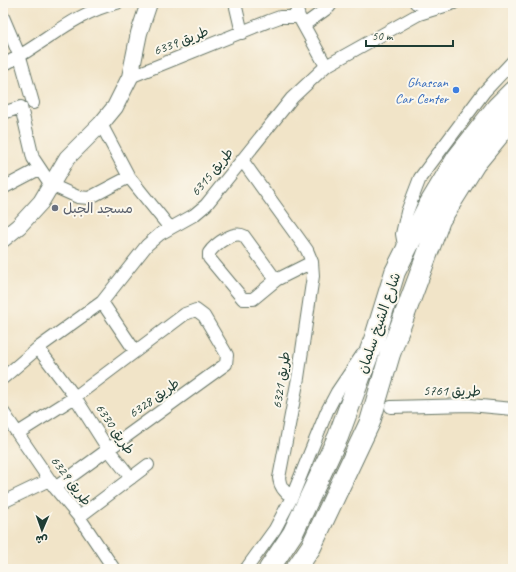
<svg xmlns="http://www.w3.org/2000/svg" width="516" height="572" viewBox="0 0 516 572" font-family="Caveat,'Playpen Sans Arabic',sans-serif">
<rect width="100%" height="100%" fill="#fbf7ec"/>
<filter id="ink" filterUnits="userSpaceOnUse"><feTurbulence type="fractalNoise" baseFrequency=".025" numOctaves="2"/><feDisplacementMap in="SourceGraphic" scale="8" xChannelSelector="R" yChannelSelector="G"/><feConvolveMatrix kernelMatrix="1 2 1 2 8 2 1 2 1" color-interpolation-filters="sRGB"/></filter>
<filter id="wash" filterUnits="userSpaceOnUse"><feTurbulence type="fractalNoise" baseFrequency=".012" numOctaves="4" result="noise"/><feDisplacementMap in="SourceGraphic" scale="16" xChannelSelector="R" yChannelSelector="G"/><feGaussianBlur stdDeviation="0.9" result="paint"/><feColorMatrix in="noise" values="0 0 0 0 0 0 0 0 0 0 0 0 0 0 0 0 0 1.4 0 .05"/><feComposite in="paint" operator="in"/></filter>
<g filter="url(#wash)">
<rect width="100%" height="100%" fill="#f1e4c8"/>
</g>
<g filter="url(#ink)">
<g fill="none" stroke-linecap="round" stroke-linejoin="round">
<!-- minor casing -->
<g stroke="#687768" stroke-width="14">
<path id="minor" d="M235 3 242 33
M295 3 299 17 326 66
M416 3 432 9
M3 17 20 57 33 103
M304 25 329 7 332 3
M3 65C42 46 73 13 117 3
M130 77 269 21 280 17H299
M3 113 21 107 33 158 51 185 78 197 89 198 129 177
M101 124 129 177 170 228
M242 160 307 250 312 262 313 276 298 378 279 478C280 487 284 492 292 497
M3 188 39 169
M405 251 402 234 407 212 420 178 484 92 513 61
M276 280 244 236C234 230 215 244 209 253V258L243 299H253L276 280 312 262
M102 302 135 351
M38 348 75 397 108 449 131 478
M3 378 38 348 102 302 147 245 160 234 194 215 206 205 292 98 326 66 419 14 454 3
M391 407 470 405 513 409
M3 412 55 488 79 517 114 569
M18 433 75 397 185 314 196 310 204 316 227 355 226 364 55 488
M3 502 49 480
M79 517 148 465
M246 569 275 529 292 497 327 411 337 392 362 355"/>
</g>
<!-- tertiary casing -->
<g stroke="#687768" stroke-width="18">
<path id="tertiary" d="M3 239 19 226 41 202 67 158 101 124 115 107 130 77 139 33 149 3"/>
</g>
<!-- primary casing -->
<g stroke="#687768" stroke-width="22">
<path id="primary" d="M269 569 293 533 338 437 375 337 395 272 427 208 457 158 497 107 513 91
M296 569 311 547 370 422 390 354 440 220 475 164 513 118"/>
</g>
<!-- minor -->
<use href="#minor" stroke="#fff" stroke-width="12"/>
<!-- tertiary -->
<use href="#tertiary" stroke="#fff" stroke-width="16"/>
<!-- primary -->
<use href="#primary" stroke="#fff" stroke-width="20"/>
</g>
</g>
<!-- markers -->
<circle fill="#3f7fe0" stroke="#fbf7ec" stroke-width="1.5" cx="456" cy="90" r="4"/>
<circle fill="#6b7280" stroke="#fbf7ec" stroke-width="1.5" cx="55" cy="208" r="4"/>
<g text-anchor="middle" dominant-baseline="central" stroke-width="4" stroke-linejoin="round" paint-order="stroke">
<!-- street labels -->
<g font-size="14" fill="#1f3d34" stroke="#fbf7ec">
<text transform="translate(181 41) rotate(-21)">طريق 6339</text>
<text transform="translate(212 172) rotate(-50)">طريق 6315</text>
<text transform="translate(379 323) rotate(-71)">شارع الشيخ سلمان</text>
<text transform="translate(281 380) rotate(-81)">طريق 6321</text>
<text transform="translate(452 391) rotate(1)">طريق 5761</text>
<text transform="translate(154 398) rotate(-35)">طريق 6328</text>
<text transform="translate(115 429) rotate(56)">طريق 6330</text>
<text transform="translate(71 481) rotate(53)">طريق 6329</text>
</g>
<!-- shop labels -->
<g font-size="14" fill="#366cbe" stroke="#fbf7ec" text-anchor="end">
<text x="448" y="82">Ghassan<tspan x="448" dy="16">Car Center</tspan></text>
</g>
<!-- worship labels -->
<g font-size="14" fill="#5b616d" stroke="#fbf7ec" text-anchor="start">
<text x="63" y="208">مسجد الجبل</text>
</g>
</g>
<!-- margin -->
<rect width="516" height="572" fill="none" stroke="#fbf7ec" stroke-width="16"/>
<!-- north arrow -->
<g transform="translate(42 530) rotate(182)" stroke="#fbf7ec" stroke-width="3" paint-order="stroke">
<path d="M0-3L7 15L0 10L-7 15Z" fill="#1f3d34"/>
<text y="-6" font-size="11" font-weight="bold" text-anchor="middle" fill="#1f3d34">ش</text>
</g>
<!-- scale -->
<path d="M366 40v6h87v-6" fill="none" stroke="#1f3d34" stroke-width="2"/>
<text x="372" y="40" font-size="12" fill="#1f3d34" stroke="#fbf7ec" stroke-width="3" paint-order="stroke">50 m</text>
</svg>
